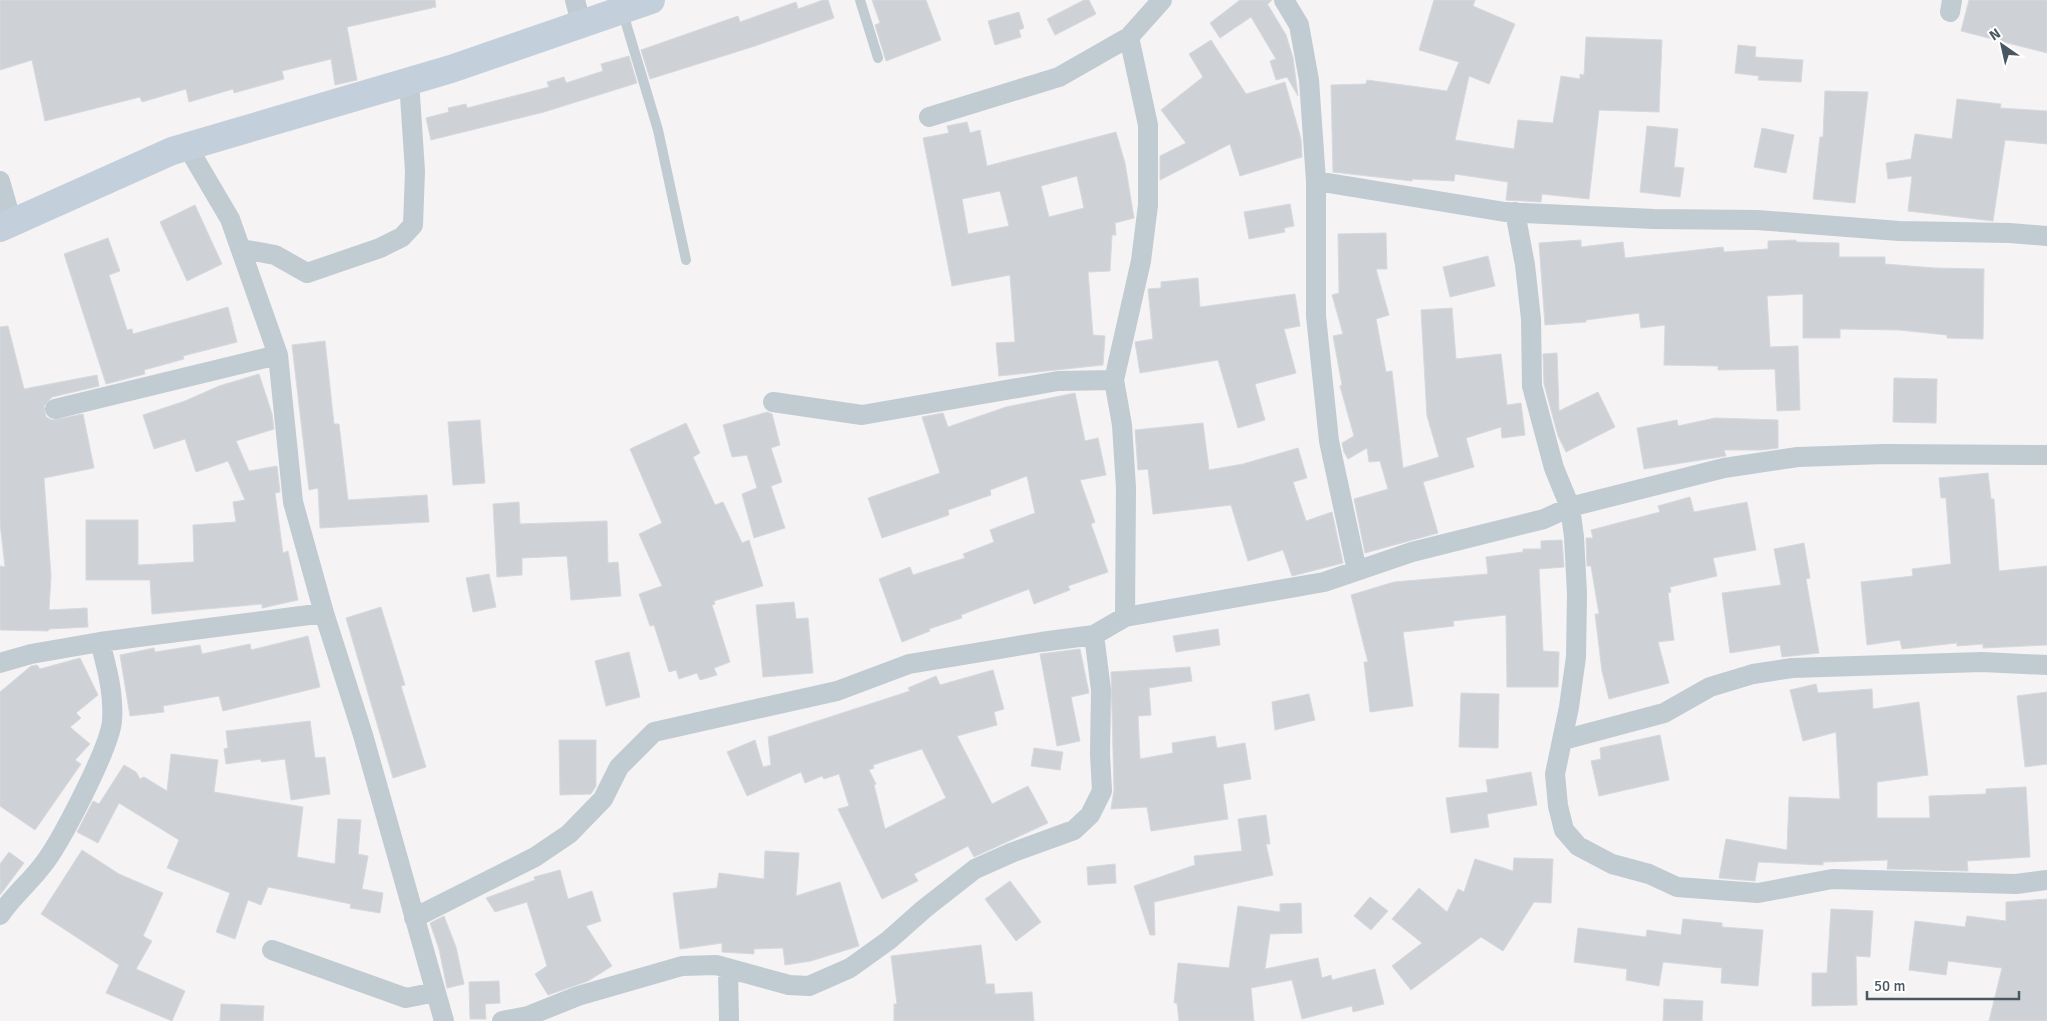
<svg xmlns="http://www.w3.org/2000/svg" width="2047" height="1021" viewBox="0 0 2047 1021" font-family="Signika,sans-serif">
<rect width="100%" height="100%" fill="#f5f3f3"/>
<!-- building -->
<path fill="#ced2d7" stroke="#d6d9de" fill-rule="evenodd" d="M0 0H435L436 7 347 27 357 80 335 85 331 59 282 71 284 79 234 93 233 89 189 102 186 89 142 102 140 97 45 121 32 60 0 70Z
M823 0H828L834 18 755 46 650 79 641 50 738 16 740 22 796 2 798 9Z
M872 0H926L941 40 886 61 875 25 880 23Z
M1084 0H1089L1096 14 1055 35 1047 19Z
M1240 0H1272L1266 6 1268 5 1286 35 1293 58 1298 96 1287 77 1276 80 1270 61 1276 59 1251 17 1220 38 1210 23Z
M1434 0H1475L1473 6 1515 24 1489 84 1469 76 1455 140 1514 149 1518 120 1553 123 1561 76 1580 79V74L1584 75 1586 37 1662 40 1659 112 1599 110 1589 199 1542 194 1541 202 1506 200 1508 182 1455 174 1454 181 1412 179V181L1333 172 1331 85 1366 84 1367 80 1447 91 1459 62 1419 50Z
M1969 0H2047V53L1961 31Z
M1019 12 1024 28 1019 30 1021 37 995 45 988 21Z
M1211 40 1246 94 1285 82 1301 139 1302 157 1240 176 1230 144 1160 180V156L1186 143 1161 110 1203 77 1189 54Z
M1738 45 1756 47 1755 57 1803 60 1801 82 1758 80 1759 76 1735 73Z
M629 56 637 83 544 112 431 140 426 118 449 112 448 108 466 104 467 108 549 87 547 82 564 77 566 83 603 71 601 64Z
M1825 91 1868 92 1855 203 1813 199 1820 137H1823Z
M1957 99 2001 104 2000 108 2047 111V144L2005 140 1993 221 1908 211 1912 176 1888 179 1886 163 1911 159 1915 134 1952 139Z
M967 122 970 133 980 130 987 166 1116 132 1125 163 1134 218 1115 223 1116 235H1112L1110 271 1088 272 1093 335 1105 336 1103 365 999 376 996 343 1015 342 1010 275 952 286 923 138 949 133 947 126ZM1077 176 1084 208 1049 217 1041 186ZM1000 191 1009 226 968 234 962 199Z
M1647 126 1678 129 1674 167 1684 168 1680 197 1640 192Z
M1762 128 1794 135 1786 173 1754 167Z
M1290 204 1294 226 1284 228 1285 232 1249 239 1244 212Z
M195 205 222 264 187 281 160 222Z
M1386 233 1387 269H1376L1389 315 1376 319 1386 372 1392 371 1403 468 1439 457 1427 416 1421 310 1452 308 1456 359 1501 354 1507 405 1521 403 1525 435 1502 438 1501 427 1466 438 1474 467 1423 482 1438 533 1365 553 1354 499 1388 489 1380 461 1369 462 1367 448 1348 459 1344 452 1342 443 1354 436 1340 386 1342 385 1333 336 1343 334 1332 295 1339 293 1338 234Z
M108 238 120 271 109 275 127 330 132 329 133 334 228 307 237 342 183 356 184 359 144 370 145 374 106 384 64 254Z
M1581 240V247L1623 242 1625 258 1723 247 1724 252 1768 249V241L1796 240V242L1839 243V257H1885V264L1934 268 1984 269 1983 339 1947 338V335L1899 330 1840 329V338H1803V294L1767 296 1770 347 1798 346 1800 410 1777 411 1775 369 1718 370V366L1664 365 1665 325 1641 328 1639 313 1586 320V322L1545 325 1539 243Z
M1488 256 1495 286 1450 297 1443 267Z
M1198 278 1200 307 1295 294 1300 326 1284 329 1296 373 1255 384 1265 420 1238 428 1218 360 1140 373 1135 342 1153 339 1148 289 1161 288V282Z
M8 326 24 389 97 375 99 386 52 397 44 406 46 417 52 420 83 414 94 468 44 478 51 576 49 610 87 608 88 627 49 629 48 631 0 630V566L5 567 0 523V327Z
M325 341 334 424H339L348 500 427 495 429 522 320 528 318 488 309 490 292 345Z
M1557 353 1559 411 1598 392 1615 427 1566 452 1558 436 1544 384 1543 354Z
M259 374 272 414 274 429 236 441 249 471 277 466 280 492 275 493 283 553 288 551 298 600 262 608V604L152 614 150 580H86V520H138V565L194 562 193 525 236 522 233 502 245 500 228 461 196 472 185 439 154 449 143 415 185 401 219 386Z
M1894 378 1937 379 1936 423 1893 422Z
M1075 393 1085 441 1098 438 1106 475 1080 480 1095 522 1091 524 1108 572 1068 586 1070 590 1034 604 1029 589 961 615 962 618 929 629 930 631 902 642 879 579 910 567 913 575 965 558 963 554 994 542 990 530 1035 513 1027 476 990 490 991 495 948 510 949 515 882 538 868 498 940 473 922 417 943 413 948 427 1006 407Z
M767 412 772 414 780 445 771 448 782 482 771 486 785 528 754 538 742 494 757 488 747 455 732 457 723 425Z
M1715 418 1778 420V448L1762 450H1724L1726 456 1644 469 1637 428 1677 420 1678 426Z
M480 420 485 483 453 485 448 422Z
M686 423 700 453 693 457 715 505 723 502 742 543 749 540 763 586 714 601 715 604 712 605 730 662 714 668 717 675 700 680 697 673 679 679 676 670 669 672 654 625 650 626 639 594 662 586 639 534 662 523 630 449Z
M1203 423 1209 470 1243 464 1298 448 1307 478 1293 482 1306 521 1332 512 1343 563 1292 576 1283 550 1248 561 1231 505 1153 514 1148 469 1138 470 1135 430Z
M1988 473 1991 499H1994L1999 571 2047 566V645L1983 648V644L1957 646V643L1902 649 1900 640 1867 645 1861 582 1913 576 1912 569 1951 564 1946 498H1941L1939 478Z
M1690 497 1694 512 1747 502 1756 550 1713 558 1717 576 1670 587 1671 592 1668 593 1674 640 1658 642 1669 683 1609 699 1602 671 1595 614H1599L1591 566H1587L1586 538H1593L1591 530 1660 512 1658 506Z
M519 502 520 524 607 521 608 563 618 562 621 596 571 600 567 556 522 558V575L497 577 493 504Z
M1562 540 1564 567 1539 569 1543 651 1559 652 1558 687H1507L1506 615 1453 621 1454 626 1403 632 1413 706 1370 712 1364 662H1368L1351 595 1394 582 1488 574 1486 557 1523 552V549H1541V541Z
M1804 543 1810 578 1806 579 1819 653 1782 657 1780 645 1730 653 1722 593 1781 585 1774 549Z
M489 574 496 607 473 612 466 578Z
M794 602 796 619 808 618 813 673 763 677 756 605Z
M381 607 405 685 401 686 426 767 393 778 346 618Z
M1218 629 1220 645 1176 652 1173 636Z
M308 636 320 687 223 711 219 696 163 706 164 712 130 716 120 655 154 648 155 652 200 645 202 654 250 644 251 650Z
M1080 649 1089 693 1071 697 1080 741 1057 746 1040 654Z
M629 652 640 697 606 706 595 661Z
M80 658 98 695 76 713 81 718 70 727 90 744 75 760 81 764 35 830 0 806V692L31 666 37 665 40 669Z
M1190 667 1192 681 1149 688 1151 715 1138 716 1140 759 1173 753 1172 743 1215 736 1217 748 1245 743 1251 779 1223 784 1228 819 1151 831 1147 807 1111 809 1114 790 1111 672Z
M993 670 1004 709 994 712 997 725 957 736 992 804 1028 786 1048 823 974 857 968 846 914 874 918 881 882 899 838 809 849 806 839 774 824 779 822 776 805 783 801 772 747 796 727 752 755 740 763 767 771 765 768 737 910 691 908 688 936 676 940 685ZM922 749 946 798 885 829 874 785 876 784 869 770 874 768 873 765Z
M1816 684 1818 693 1872 689 1873 709 1919 702 1928 775 1877 782V818H1930L1929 796 1986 794V789L2026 787 2030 857 1967 861 1968 871 1887 869 1888 860 1823 862V865L1758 862 1755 881 1719 878 1726 839 1787 850 1789 797 1840 799 1836 732 1803 741 1790 690Z
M2047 692V764L2025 767 2017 696Z
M1461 693 1499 694 1498 748 1459 747Z
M1309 694 1315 720 1275 730 1272 702Z
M310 721 315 758 325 757 330 794 291 800 285 759 261 762V759L226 764 224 749 228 748 226 731Z
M1660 735 1669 780 1599 796 1591 761 1601 759 1600 748Z
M559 740H596V786L591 794 560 795Z
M1034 748 1063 752 1060 770 1031 766Z
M171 754 218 760 214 792 303 807 297 857 335 864 338 819 361 820 358 854 368 856 362 889 383 893 380 913 350 908 351 904 268 887 261 905 248 900 235 939 216 932 230 893 167 868 179 840 119 803 98 843 77 832 93 801 99 804 124 765 136 772 140 779 144 777 167 791Z
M1531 772 1537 805 1487 814 1489 827 1451 833 1446 798 1488 792 1486 780Z
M1266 815 1270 844H1266L1273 875 1154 902 1155 935H1150L1134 886 1195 865 1194 856 1242 851 1238 819Z
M82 850 119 874 163 893 143 936 152 941 136 969 185 991 172 1021 106 993 119 965 41 914Z
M765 851 799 853 796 896 840 882 859 946 811 961 785 965 783 948 754 949V954L722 952V943L680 949 673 893 717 888 719 873 764 879Z
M9 852 24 863 0 895V864Z
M1514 858 1553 859 1551 903 1534 902 1503 951 1481 937 1411 990 1392 966 1422 943 1392 919 1419 888 1447 912 1458 889 1464 892 1475 859 1513 871Z
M1115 864 1116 883 1088 885 1087 867Z
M560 870 568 899 592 891 601 921 586 926 612 966 588 981 548 995 535 974 547 966 527 902 495 912 486 898 535 880 534 877Z
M1010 881 1041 922 1016 941 985 899Z
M1370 897 1388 911 1371 930 1354 916Z
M2047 899V1021H1989L2002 968 1948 961 1946 975 1909 970 1915 921 1965 927 1967 916 2006 921V902Z
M1301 903 1302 933 1270 934 1265 969 1318 958 1322 978 1331 975 1332 980 1375 969 1384 1004 1353 1012 1352 1006 1302 1019 1292 980 1251 988 1254 1021H1179L1177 1003H1174L1178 963 1229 968 1238 906 1280 912V904Z
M1831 909 1873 911 1870 957 1856 956 1857 1005 1812 1006V973H1827Z
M444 916 456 947 464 984 447 988 439 949 430 923Z
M1683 919 1722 923V927L1763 930 1758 986 1721 983 1722 968 1663 962 1659 986 1626 980 1627 969 1574 962 1578 928 1646 937 1647 930 1681 935Z
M981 945 986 984H994L995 994 1032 992 1034 1021H894V1004H897L891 956Z
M499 981 500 1003 485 1004 486 1019H470L469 982Z
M1664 999 1703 1001 1702 1021H1663Z
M221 1004 264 1006 263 1021H220Z"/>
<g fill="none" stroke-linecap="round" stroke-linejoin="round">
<!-- lane -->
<path stroke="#c0cbd2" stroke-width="10" d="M860 0 878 58
M622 10 658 130 686 260"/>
<!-- street -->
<path stroke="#c0cbd2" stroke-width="20" d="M575 0 581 23
M1284 0 1299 25 1309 80 1316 181V316L1329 441 1357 571
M1950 12 1952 0
M929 117 1059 77 1129 37 1162 0
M187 146 230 219 278 355 293 502 324 613 363 735 444 1021
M0 181 12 223
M1316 181 1505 212 1654 219 1757 220 1899 231 2010 233 2047 236
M1515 212 1525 265 1531 319 1532 386 1554 468 1570 507 1574 537 1577 593 1576 657 1569 707 1555 774 1558 806 1564 830 1578 846 1612 864 1649 874 1677 887 1758 893 1832 879 2016 884 2047 880
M242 249 275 255 307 273 380 248 402 237 413 225 415 171 409 81
M773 402 862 415 1058 381 1114 380
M55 409 278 355
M1125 617 1126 488 1122 425 1114 380 1141 261 1148 205V125L1129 37
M0 663 31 654 100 642 324 613
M1563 740 1664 713 1710 687 1753 674 1792 668 1982 662 2047 665
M0 915C12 897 29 883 42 866 60 844 110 747 112 721 114 694 107 668 100 642
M414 918 535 857 569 834 603 799 619 767 654 732 837 691 909 664 1041 642 1094 635 1125 617 1324 582 1412 552 1544 519 1570 507 1724 468 1798 457 1884 454 2047 455
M272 950 406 998 436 992
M728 968 729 1021
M502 1021 528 1016 578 996 682 966 716 965 789 985 809 986 850 968 889 940 924 909 975 869 1011 853 1074 830 1090 815 1102 791 1100 754 1101 690 1094 635"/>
<!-- secondary -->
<path stroke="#c3cfda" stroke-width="28" d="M0 228 172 151 451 69 651 0"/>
</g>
<!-- north arrow -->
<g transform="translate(2002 45) rotate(326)" stroke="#ffffff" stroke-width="4" paint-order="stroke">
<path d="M0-4L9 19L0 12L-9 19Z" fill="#495761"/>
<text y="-8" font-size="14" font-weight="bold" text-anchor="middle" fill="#495761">N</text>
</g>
<!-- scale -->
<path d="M1867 991v8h152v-8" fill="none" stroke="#495761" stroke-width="2.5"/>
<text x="1874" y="991" font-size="15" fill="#495761" stroke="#ffffff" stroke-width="4" paint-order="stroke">50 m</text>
</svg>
